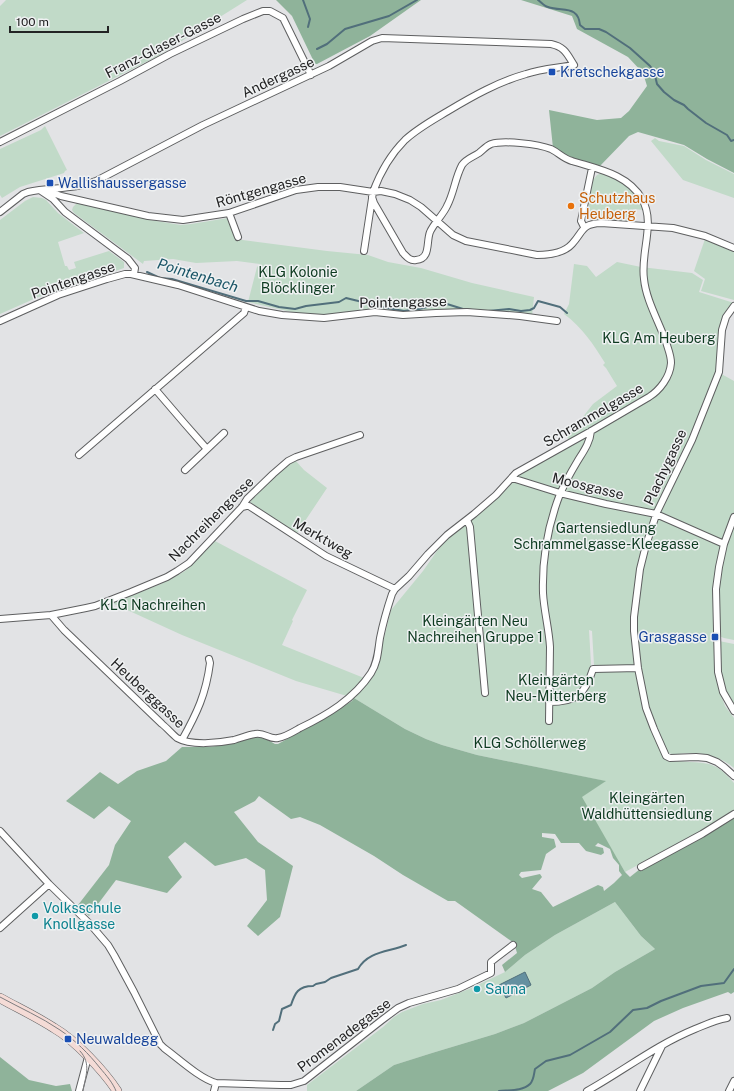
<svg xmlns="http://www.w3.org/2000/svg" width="734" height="1091" viewBox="0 0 734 1091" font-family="'Public Sans',sans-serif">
<rect width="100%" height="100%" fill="#e2e3e5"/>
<!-- green -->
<path fill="#c1dac8" d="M6 0H247L156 57 0 136V6Z
M45 126 67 170 65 171 64 173 20 187 2 198 0 195V149L41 130Z
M655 138 659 141 684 146 706 160 734 174V198L683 180 651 141Z
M602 173H604C626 184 633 187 644 210L633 209 632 221 590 219 587 216 593 180 597 175Z
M33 197 42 198 46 200 58 213 84 233 58 242 65 266H67L69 270 76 268 74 262 109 251 124 262V268L36 298 0 314V220L25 201Z
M77 203 84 204 150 220 181 225 191 224 228 218 235 239 327 251 368 255 388 262 421 268 472 283 534 297 532 316 500 313 327 315 296 313 248 302 257 267 260 264 237 261 196 263 173 259 144 261 143 264 74 213 72 210 73 207Z
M705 239 734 251V300L701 291 705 279 694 271Z
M617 262 641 267 692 273 703 280 699 292 734 303 730 308 720 327 716 371 734 381V640L724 638 719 636 714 637 716 677 718 687 725 706 734 718V768C721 757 706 753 689 753 682 753 673 756 667 752L653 719 635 664 633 666 596 667 594 665 592 631 589 630 591 664 590 673 605 671 633 670 636 671C640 697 647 720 658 744 662 751 663 757 670 762 677 761 683 761 690 762 713 763 718 765 734 783V812L716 824 671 847 625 872 581 797 605 781 477 755 442 745 426 739 405 729 354 698 367 684 377 666 391 610 423 571 437 551 445 541 458 528 475 517 504 491 519 475 572 444 567 437 593 404 617 386 606 368 603 365 605 363C593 344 583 328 564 314L569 304 574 264 587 266 596 277Z
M295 460 304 470 327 488 297 533 250 502C262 487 279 468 295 460Z
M215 541 307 590 292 620 293 621 282 645 364 678 358 687 347 696 296 681 182 635 112 603 161 584 185 571Z
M719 641 734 644V705L727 696 721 682Z
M615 902 641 936 655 949 615 972 592 988 524 1023 495 1034 432 1053 394 1065 356 1091H307V1085L383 1027 394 1017 402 1012 423 1004 441 1000 469 989 505 972 525 955 555 935Z"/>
<!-- forest -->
<path fill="#8fb39a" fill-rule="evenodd" d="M276 0H421L370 36 317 64H315L292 16Z
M521 0H734V173L707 159 684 145 638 132 629 136 599 167 571 159 553 148 549 110 597 120 621 118 629 111 647 86 643 73 628 57 577 29 572 16Z
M354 698 405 729 426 739 442 745 477 755 606 781 582 797 625 872 630 877 640 869 703 837 734 818V992L731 994 728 992 683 1008 654 1021 583 1073 548 1091H356L394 1065 432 1053 495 1034 524 1023 592 988 615 972 655 949 641 936 615 902 555 935 525 955 505 972 502 965 517 953 514 943 455 901H448L403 875 374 856 320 825 300 817 291 819 259 796 255 801 234 812 258 842 293 866 280 917 258 936 247 926 267 900 265 870 246 858 215 866 185 842 168 857 182 877 167 893 116 880 89 916 78 905 109 865 115 845 131 821 109 806 94 819 66 801 100 772 118 784 137 771 166 761 182 747H209L231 744 250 737H257L266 739 275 744H278L318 722 352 701ZM542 833 555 834 561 843H579L586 851 601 855 604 853 603 848 595 846 598 843 610 849 613 858 619 865V871L622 875 614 883 604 891 603 887 598 885 553 907 541 892 532 889 542 877 540 874 522 878 519 875 521 872 541 870 546 854 556 847 554 839 542 837Z
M0 1057 29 1080 56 1086 70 1084 72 1091H0Z"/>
<!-- water -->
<path fill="#6590a0" stroke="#516f7b" d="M525 972 531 985 506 998 499 985Z"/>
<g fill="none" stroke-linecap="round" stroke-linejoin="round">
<!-- stream -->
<path stroke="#516f7b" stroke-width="2" d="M303 0 310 19 308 27
M538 0C541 2 544 6 548 7 563 12 578 5 580 25L585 29H599L606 32 630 48 650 66 654 71 657 84 664 92 674 100 684 105 688 109 706 123 727 135 731 141 734 140
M317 49 327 44 345 29 389 16 417 0
M147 272 160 278 172 279 246 301H258L279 307 295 309 306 306 339 302 346 298 387 308 404 311 419 309 440 304H447L463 309 472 310
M488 311 509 309 521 311 530 310 534 308 538 301 560 307 567 313
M273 1030 275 1024 279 1021 282 1009 291 1005C295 993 298 986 313 986L316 984 325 982 331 978 358 969C368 951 389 952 406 945
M499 1091C509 1090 523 1091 530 1084 534 1080 534 1073 535 1069L546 1061 570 1055 610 1032 633 1010 647 1008 661 1001 701 986 724 983 734 969"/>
<!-- street casing -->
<g stroke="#5e5f60" stroke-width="8">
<path id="street" d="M0 142 120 81 170 54 243 19 263 11H270L283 18 311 75
M41 191 53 199 65 212 128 259 135 268 134 274
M48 191 61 196 148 216 183 220 229 213 296 190 318 187H340L373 192 381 191 395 194 410 200 421 207 453 235 466 241 537 255C548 255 564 253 572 244 584 231 581 224 601 223L673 228 705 236 734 248
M0 212 23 194 28 192C51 187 74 190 96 181L203 125 329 66 372 41 382 38 551 44C565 47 567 54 574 65 558 68 541 69 526 74 498 82 473 96 448 111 433 120 418 128 405 140 391 154 380 173 373 192L364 251
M229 213 238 237
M584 227 581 221 592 168
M734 306 726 317 722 330 719 372 692 440 657 512 646 545 640 569 634 617V631L638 668 646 708 654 729 666 756 670 758 696 757 707 758 717 762 724 767 734 776
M0 321 58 295 107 279 125 274H131L178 285 259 311 282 315 324 318 375 312 403 315 436 313 467 312 520 316 557 321
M155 389 185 424 207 449
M79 455 244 313 246 307
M185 470 224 433
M512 478 560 493 606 504 656 514 724 544
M242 507 246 506H249L326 556 395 589
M734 517 724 544 719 567 716 589 718 672 723 692 734 711
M467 520 470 527 485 693
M51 615 86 608 95 606 131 592 167 577 177 571 189 563 242 507 247 499 273 474 288 461 296 457 360 435
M0 619 51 615 64 630 162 724C167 728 172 734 177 738 191 746 219 743 234 740 241 738 248 735 255 734 265 732 269 740 278 738 285 737 293 732 300 728 327 715 354 699 371 673 378 662 378 650 380 638 383 623 387 609 392 594L395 589 409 576 428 554 447 535 474 514 496 495 516 473 573 441 591 431 649 397C660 390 670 377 671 363 671 355 668 349 666 342 659 322 646 300 644 279 640 253 656 223 642 199 628 174 597 169 572 161 564 159 559 153 551 149 538 144 504 140 491 144 486 146 483 150 479 153 473 157 466 159 462 165 455 178 454 193 447 206 443 215 434 223 430 232 426 242 431 259 416 260 410 261 407 257 403 253L374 203 372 197
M549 702C576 702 585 695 593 669L638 668
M549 721 550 647C549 629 544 611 543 593 542 559 548 525 560 494 565 483 571 472 577 462 583 452 590 443 591 431
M182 740C197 713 206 694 210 663L209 659
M0 831 49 884 90 924 108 945 114 955 134 992 160 1044 164 1048C179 1059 199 1078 216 1083L281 1085H291L304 1081 382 1020 398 1008 409 1003 458 989 491 973V962L496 958 513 945
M641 867 702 834 734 814
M0 928 49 884
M79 1091 88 1057
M214 1091 216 1083
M587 1091C623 1071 656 1045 695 1029 705 1025 715 1020 727 1018
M640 1091 662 1046
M729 1091 734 1081"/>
</g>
<!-- secondary casing -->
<g stroke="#5e5f60" stroke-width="10">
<path id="secondary" d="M0 998C18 1008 37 1017 54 1028 75 1040 104 1071 117 1091"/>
</g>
<!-- street -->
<use href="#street" stroke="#fff" stroke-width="6"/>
<!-- secondary -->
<use href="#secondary" stroke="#f4dbd6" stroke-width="9"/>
<!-- tram -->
<path stroke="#7d7d7f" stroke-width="1" d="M0 997C20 1008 41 1017 60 1030 75 1040 89 1054 100 1068 106 1075 113 1083 116 1091
M80 1051C92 1064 85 1077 83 1091"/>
</g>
<!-- markers -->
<g fill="#1a4fb4" stroke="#eff1f2" stroke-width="1.5">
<rect x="548" y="68" width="8" height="8" rx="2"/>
<rect x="46" y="179" width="8" height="8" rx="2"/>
<rect x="711" y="633" width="8" height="8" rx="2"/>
<rect x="64" y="1035" width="8" height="8" rx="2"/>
</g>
<circle fill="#e8710a" stroke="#eff1f2" stroke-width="1.5" cx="571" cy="206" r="4"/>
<g fill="#0f9aa8" stroke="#eff1f2" stroke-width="1.5">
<circle cx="35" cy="916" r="4"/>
<circle cx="477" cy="989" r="4"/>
</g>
<g text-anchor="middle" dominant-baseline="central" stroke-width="3" stroke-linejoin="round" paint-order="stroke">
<!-- street labels -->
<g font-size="14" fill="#232324" stroke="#eff1f2">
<text transform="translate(163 45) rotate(-27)">Franz-Glaser-Gasse</text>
<text transform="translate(278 77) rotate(-25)">Andergasse</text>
<text transform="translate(261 190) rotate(-16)">Röntgengasse</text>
<text transform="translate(73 280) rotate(-19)">Pointengasse</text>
<text transform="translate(403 302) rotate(-1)">Pointengasse</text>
<text transform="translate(593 415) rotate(-30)">Schrammelgasse</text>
<text transform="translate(665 467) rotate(-65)">Plachygasse</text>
<text transform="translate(588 486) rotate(14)">Moosgasse</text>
<text transform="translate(211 519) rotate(-45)">Nachreihengasse</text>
<text transform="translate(323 538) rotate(30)">Merktweg</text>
<text transform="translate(148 693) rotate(43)">Heuberggasse</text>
<text transform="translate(344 1035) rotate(-37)">Promenadegasse</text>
</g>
<!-- transit labels -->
<g font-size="14" fill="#164399" stroke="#eff1f2" text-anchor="start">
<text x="560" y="72">Kretschekgasse</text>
<text x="58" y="183">Wallishaussergasse</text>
<text x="707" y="637" text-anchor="end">Grasgasse</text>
<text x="76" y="1039">Neuwaldegg</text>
</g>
<!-- food labels -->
<g font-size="14" fill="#c56008" stroke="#eff1f2" text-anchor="start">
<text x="579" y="198">Schutzhaus<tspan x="579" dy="16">Heuberg</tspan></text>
</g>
<!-- park labels -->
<g font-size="14" fill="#0d3a20" stroke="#eff1f2">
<text x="298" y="272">KLG Kolonie<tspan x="298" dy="16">Blöcklinger</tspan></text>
<text x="659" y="338">KLG Am Heuberg</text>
<text x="606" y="528">Gartensiedlung<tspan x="606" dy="16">Schrammelgasse-Kleegasse</tspan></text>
<text x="153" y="605">KLG Nachreihen</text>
<text x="475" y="621">Kleingärten Neu<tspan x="475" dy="16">Nachreihen Gruppe 1</tspan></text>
<text x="556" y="680">Kleingärten<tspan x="556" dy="16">Neu-Mitterberg</tspan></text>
<text x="530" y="743">KLG Schöllerweg</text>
<text x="647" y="798">Kleingärten<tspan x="647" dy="16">Waldhüttensiedlung</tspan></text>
</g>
<!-- culture labels -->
<g font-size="14" fill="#0d838f" stroke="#eff1f2" text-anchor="start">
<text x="43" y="908">Volksschule<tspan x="43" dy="16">Knollgasse</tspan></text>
<text x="485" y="989">Sauna</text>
</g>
<!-- water labels -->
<g font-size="15" font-style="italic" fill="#1a5567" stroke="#eff1f2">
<text transform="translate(198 275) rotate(17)">Pointenbach</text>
</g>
</g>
<!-- scale -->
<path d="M10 26v6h98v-6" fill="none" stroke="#232324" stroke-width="2"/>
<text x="16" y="26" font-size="12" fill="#232324" stroke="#eff1f2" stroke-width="3" paint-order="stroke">100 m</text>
</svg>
